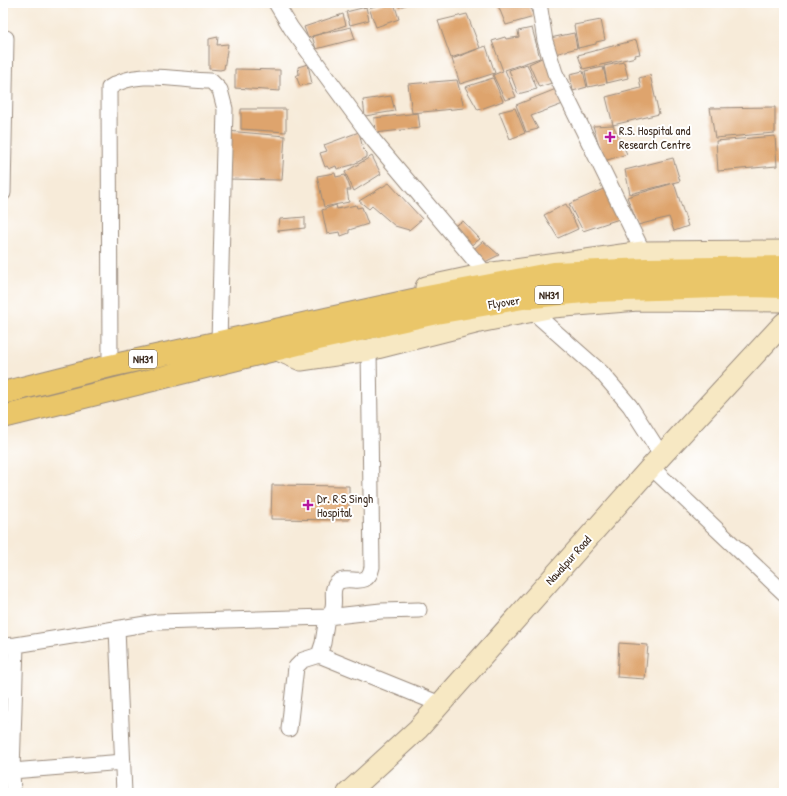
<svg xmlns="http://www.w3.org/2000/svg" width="787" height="796" viewBox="0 0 787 796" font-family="'Patrick Hand',sans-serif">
<rect width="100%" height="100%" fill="#fff"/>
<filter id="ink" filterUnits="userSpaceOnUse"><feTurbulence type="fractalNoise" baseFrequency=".025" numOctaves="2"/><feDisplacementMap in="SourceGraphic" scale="8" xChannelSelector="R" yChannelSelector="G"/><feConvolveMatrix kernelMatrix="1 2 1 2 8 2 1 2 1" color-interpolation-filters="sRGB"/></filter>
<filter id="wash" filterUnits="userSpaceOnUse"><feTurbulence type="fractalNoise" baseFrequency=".012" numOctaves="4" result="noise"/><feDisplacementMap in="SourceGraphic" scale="16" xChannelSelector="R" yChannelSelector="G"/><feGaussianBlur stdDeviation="0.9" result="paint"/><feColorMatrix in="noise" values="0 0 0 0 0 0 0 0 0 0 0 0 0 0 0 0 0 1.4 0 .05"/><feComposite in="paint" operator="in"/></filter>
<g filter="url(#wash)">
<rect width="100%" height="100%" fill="#f7ebd9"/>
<g id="blocks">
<!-- building -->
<path fill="#dea46d" d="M384 3H394L399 19 376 27 369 8Z
M398 3H408L409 4 399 7Z
M497 3H528L534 17 506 25Z
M366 7 369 20 350 25 346 12Z
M343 14 346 25 308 38 304 27Z
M467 14 480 48 451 58 438 21Z
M601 20 605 40 596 42V44L578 48 574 25Z
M351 27 355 39 316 49 312 36Z
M532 28 540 58 505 70 516 97 505 100 493 75 503 71 492 41 505 37 506 39 519 37 518 31Z
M574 33 577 48 555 54 550 38Z
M218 37 217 45 228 44 224 69 220 70 209 69V39Z
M636 40 640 54 635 55 636 57 583 69 578 55Z
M486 46 495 73 460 84 452 59Z
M546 56 555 82 539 87 529 64Z
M624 62 628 78 607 83 604 66Z
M308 64 312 84 300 86 296 76 299 74 298 67Z
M527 64 537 89 518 94 509 70Z
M603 67 607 83 588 87 585 71Z
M235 69 280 70V91L235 88Z
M583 71 587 87 573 91 570 74Z
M650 75 659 114 613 125 606 97 641 88 639 78Z
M493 78 503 101 478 110 465 87Z
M457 80 464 108 412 113 408 84Z
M556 89 563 104 531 116 538 129 526 132 516 105Z
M391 96 395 111 365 116 363 100Z
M775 107V133L715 138 710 108Z
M515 108 525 133 510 139 499 112Z
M241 109H286V132L241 129Z
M418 113 420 128 375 133 374 118Z
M613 125 627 154 604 161 593 126Z
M227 131 285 136 282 180 227 179Z
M359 132 363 149 367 153V157L352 165 337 169 336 166 329 169 327 166 325 167 320 153 327 151 324 145Z
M775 136 777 166 718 171 716 141Z
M372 156 381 174 354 191 345 172Z
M673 158 680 181 630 194 625 170Z
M335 173 336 177 345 175 351 190H347L349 202 324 207 317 176Z
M389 183 422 219 409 230 395 226 372 206 369 209 359 201Z
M674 183 688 226 674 231 669 217 638 225 627 197Z
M608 187 622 218 583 231 569 204Z
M566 204 578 229 558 238 544 215Z
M336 205 337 209 356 205 357 208 362 207 368 224 349 230V233L341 236 340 232 327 234 322 210Z
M305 217V228L278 231 280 219Z
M463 221 480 239 470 246 454 226Z
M483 241 499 255 485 262 474 249Z
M272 485 349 486V520L271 519Z
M619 643 648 645 645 679 617 677Z"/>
</g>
</g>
<g filter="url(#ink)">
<use href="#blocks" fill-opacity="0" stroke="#998a7c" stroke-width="1"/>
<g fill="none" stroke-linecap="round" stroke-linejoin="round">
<!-- street casing -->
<g stroke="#998a7c" stroke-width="17">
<path id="street" d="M276 3 291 28 374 141 486 274
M539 3 545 41 555 73 643 252
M3 193 6 38
M532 311 601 372 630 406 662 456
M110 366 109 88C137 68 179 81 211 81L220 90 225 109 219 342
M651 467 784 593
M117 629 124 793
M16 645 158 622 327 617C340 605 328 592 337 583 349 573 367 591 372 567L369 350
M3 646 16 645 12 771 13 793
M319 655 440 704
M289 729 296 667 303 660 319 655 323 643 327 617 381 611 419 610
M12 771 123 762"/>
</g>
<!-- secondary casing -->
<g stroke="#998a7c" stroke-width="23">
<path id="secondary" d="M426 287 486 274 643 252 784 251
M275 349 301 360 369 350 479 322 553 307 638 300 784 301
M348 793 418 729 651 467 784 323"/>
</g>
<!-- highway casing -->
<g stroke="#998a7c" stroke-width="24">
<path id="highway" d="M3 393 110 366 422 298 554 273 647 269 784 267
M3 417 318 339 436 313 523 298 593 291 747 286 784 287"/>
</g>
<!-- street -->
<use href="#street" stroke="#fff" stroke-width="15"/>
<!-- secondary -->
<use href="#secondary" stroke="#f7e8c3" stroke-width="21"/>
<!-- highway -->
<use href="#highway" stroke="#eac669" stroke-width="22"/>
</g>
</g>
<!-- markers -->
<g fill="#b5179e" stroke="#fff" stroke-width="1.5">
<path d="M608 131h4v4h4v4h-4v4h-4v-4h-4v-4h4z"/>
<path d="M306 499h4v4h4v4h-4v4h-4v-4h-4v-4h4z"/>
</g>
<g text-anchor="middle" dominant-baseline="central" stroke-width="4" stroke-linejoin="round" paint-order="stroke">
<!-- shield labels -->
<g fill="#fff" stroke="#766a62" stroke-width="1">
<rect x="535" y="286" width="28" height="18" rx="3"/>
<rect x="129" y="350" width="28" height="18" rx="3"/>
</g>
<g font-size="11" font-weight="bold" fill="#3b2a1e">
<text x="549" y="295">NH31</text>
<text x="143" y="359">NH31</text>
</g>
<!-- poi labels -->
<g font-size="12" fill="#3b2a1e" stroke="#fff" text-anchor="start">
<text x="619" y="130">R.S. Hospital and<tspan x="619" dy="14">Research Centre</tspan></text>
<text x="317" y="498">Dr. R S Singh<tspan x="317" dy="14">Hospital</tspan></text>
</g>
<!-- street labels -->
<g font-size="12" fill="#3b2a1e" stroke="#fff">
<text transform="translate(504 302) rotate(-9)">Flyover</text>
<text transform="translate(568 560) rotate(-48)">Nawalpur Road</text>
</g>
</g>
<!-- margin -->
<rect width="787" height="796" fill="none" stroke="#fff" stroke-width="16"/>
</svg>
